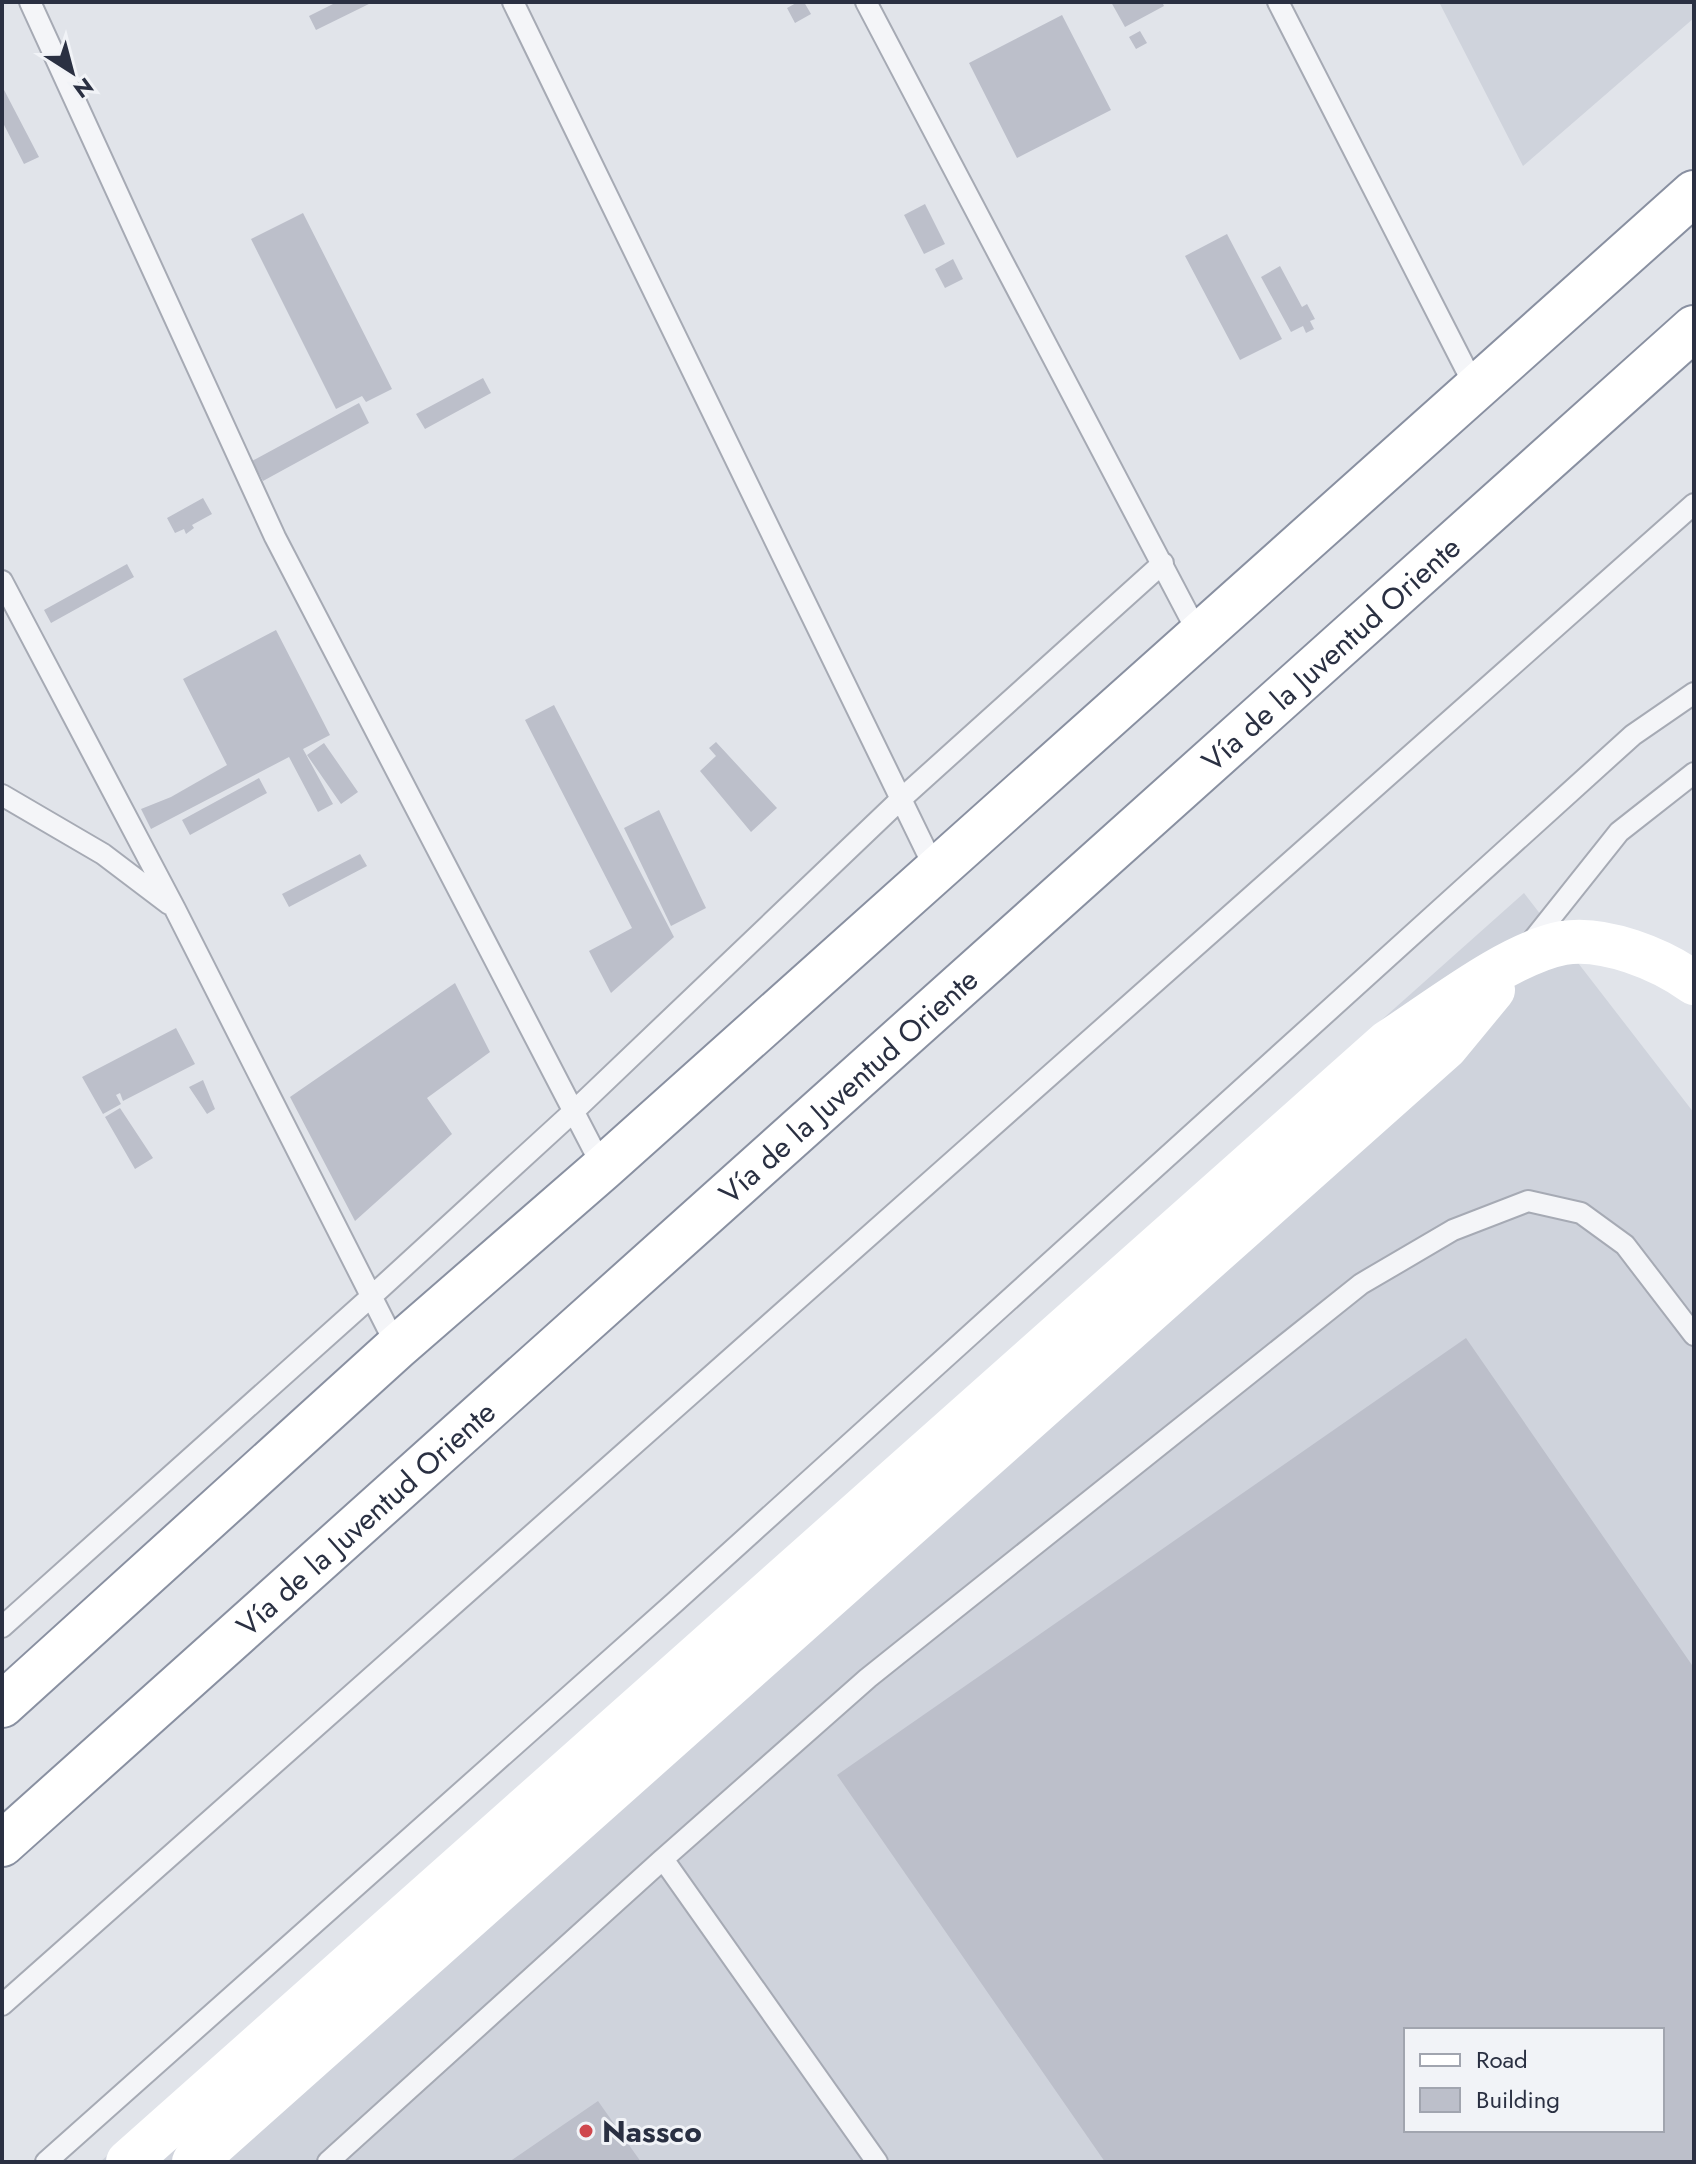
<svg xmlns="http://www.w3.org/2000/svg" width="1696" height="2164" viewBox="0 0 1696 2164" font-family="Jost,sans-serif">
<rect width="100%" height="100%" fill="#e1e4ea"/>
<!-- built -->
<path fill="#cfd3dc" fill-rule="evenodd" d="M1439 2H1694V18L1523 166Z
M1524 893 1694 1113V2162H100ZM1406 2030H1662V2130H1406Z"/>
<!-- building -->
<path fill="#bcbfca" fill-rule="evenodd" d="M337 2H373L316 30 309 16Z
M798 2H804L811 14 795 23 787 8Z
M1111 2H1162L1164 6 1125 27Z
M1062 15 1111 110 1017 158 969 63Z
M1140 31 1147 43 1136 49 1129 37Z
M2 86 39 157 24 164 2 121Z
M925 204 945 244 924 254 904 215Z
M303 213 392 389 366 402 362 396 336 409 251 239Z
M1227 234 1282 339 1240 360 1185 256Z
M953 259 963 279 945 288 935 269Z
M1280 266 1302 307 1307 304 1315 319 1310 321 1314 329 1306 333 1303 326 1291 332 1261 277Z
M483 378 491 393 425 429 416 414Z
M359 403 369 423 263 481 252 461Z
M203 498 212 514 192 525 194 528 186 534 184 529 175 533 167 518Z
M127 564 134 577 51 623 44 610Z
M276 630 330 735 303 749 333 804 318 812 289 757 151 829 141 809 171 797 227 765 183 679Z
M554 705 674 937 611 993 589 951 632 928 525 720Z
M716 742 777 808 751 832 700 771 716 756 709 748Z
M324 743 358 792 341 804 307 755Z
M259 778 267 793 190 835 182 820Z
M659 810 706 908 671 926 624 828Z
M360 854 367 866 289 907 282 894Z
M455 983 490 1052 427 1098 452 1134 355 1221 290 1097Z
M176 1028 195 1064 123 1101 120 1093 116 1095 121 1104 103 1114 82 1077Z
M203 1080 215 1109 207 1114 189 1087Z
M120 1108 153 1158 135 1169 105 1117Z
M1466 1338 1694 1668V2162H1105L837 1775ZM1406 2030H1662V2130H1406Z
M598 2101 641 2162H509Z"/>
<g fill="none" stroke-linecap="round" stroke-linejoin="round">
<!-- lane casing -->
<g stroke="#a6aab4" stroke-width="24">
<path id="lane" d="M30 2 275 537 603 1168
M513 2 935 869
M866 2 1198 633
M1278 2 1475 387
M2 581 175 909 397 1347
M2 795 103 854 169 904
M1529 945 1619 832 1694 773
M2 1627 373 1295 574 1111 901 799 1163 563
M2 2005 1694 504
M46 2162 674 1603 1633 735 1694 693
M328 2162 663 1859
M877 2162 663 1859 868 1678 1361 1284 1453 1230 1528 1201 1581 1213 1625 1245 1694 1335"/>
</g>
<!-- highway casing -->
<g stroke="#8990a1" stroke-width="48">
<g id="highway">
<path d="M2 1705 397 1347 603 1168 1694 193"/>
<path id="s1" d="M2 1844 1694 328"/>
</g>
</g>
<!-- lane -->
<use href="#lane" stroke="#f4f5f8" stroke-width="20"/>
<!-- secondary -->
<path stroke="#fff" stroke-width="44" d="M128 2162 1388 1042C1435 1012 1509 953 1563 943 1604 936 1661 959 1694 983
M194 2162 1446 1047 1493 990"/>
<!-- highway -->
<use href="#highway" stroke="#fff" stroke-width="44"/>
</g>
<!-- markers -->
<circle fill="#cf474d" stroke="#f1f3f7" stroke-width="3" cx="586" cy="2131" r="8"/>
<g text-anchor="middle" dominant-baseline="central" stroke-width="6" stroke-linejoin="round" paint-order="stroke">
<!-- street labels -->
<g font-size="30" fill="#2a3042" stroke="#f1f3f7">
<text stroke="none"><textPath href="#s1" startOffset="1784">Vía de la Juventud Oriente</textPath></text>
<text stroke="none"><textPath href="#s1" startOffset="1136">Vía de la Juventud Oriente</textPath></text>
<text stroke="none"><textPath href="#s1" startOffset="488">Vía de la Juventud Oriente</textPath></text>
</g>
<!-- poi labels -->
<g font-size="30" font-weight="bold" fill="#2a3042" stroke="#f1f3f7" text-anchor="start">
<text x="602" y="2131">Nassco</text>
</g>
</g>
<!-- border -->
<rect width="1696" height="2164" fill="none" stroke="#2a3042" stroke-width="8"/>
<!-- legend -->
<rect x="1404" y="2028" width="260" height="104" fill="#f1f3f7" stroke="#a1a5af" stroke-width="2"/>
<rect x="1420" y="2054" width="40" height="12" fill="#ffffff" stroke="#a1a5af" stroke-width="2"/>
<text x="1476" y="2068" font-size="24" fill="#2a3042">Road</text>
<rect x="1420" y="2088" width="40" height="24" fill="#bcbfca" stroke="#a1a5af" stroke-width="2"/>
<text x="1476" y="2108" font-size="24" fill="#2a3042">Building</text>
<!-- north arrow -->
<g transform="translate(72 72) rotate(144)" stroke="#f1f3f7" stroke-width="6" paint-order="stroke">
<path d="M0-6L14 30L0 20L-14 30Z" fill="#2a3042"/>
<text y="-12" font-size="22" font-weight="bold" text-anchor="middle" fill="#2a3042">N</text>
</g>
</svg>
